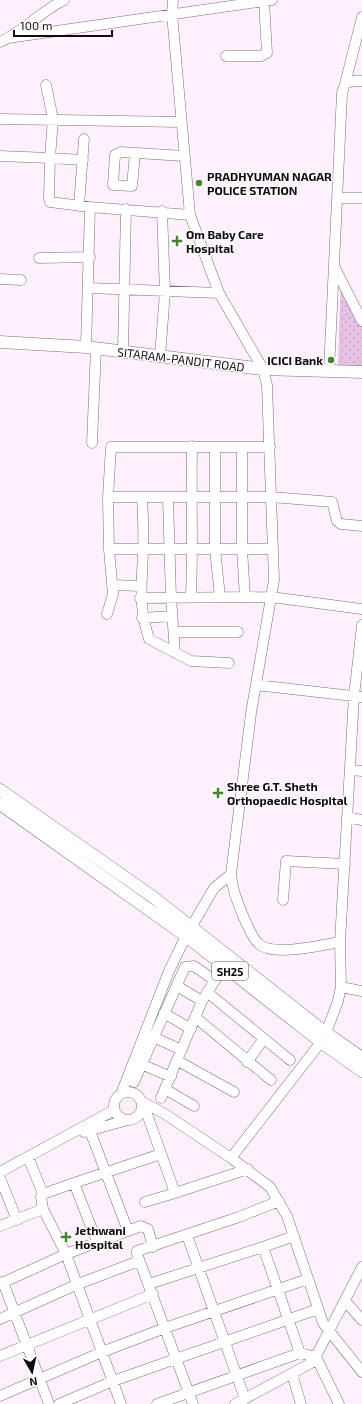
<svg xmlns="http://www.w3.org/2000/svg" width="362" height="1404" viewBox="0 0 362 1404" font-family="'Exo 2',sans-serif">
<defs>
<pattern id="park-dots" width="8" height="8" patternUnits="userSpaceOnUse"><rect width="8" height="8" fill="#e5c1e4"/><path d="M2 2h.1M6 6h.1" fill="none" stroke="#c3a4c3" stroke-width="1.8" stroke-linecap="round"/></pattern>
</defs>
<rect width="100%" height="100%" fill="#fef0fd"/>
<!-- park -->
<path fill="url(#park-dots)" d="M341 271 362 310V371L338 370Z"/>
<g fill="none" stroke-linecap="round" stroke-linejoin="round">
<!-- minor casing -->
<g stroke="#7f6b7e" stroke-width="11">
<path id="minor" d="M173 0 172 14 190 215 219 293 263 369 267 385 274 580 251 713 231 874C232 890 238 903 244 918 248 926 252 938 259 944 273 957 322 945 340 942
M8 38 272 0
M0 42C23 32 41 11 64 0
M226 56H261L267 53 264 1
M345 84 362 17
M46 85 53 119 50 158 83 160
M0 119 181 122
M135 153 132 186 113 185 115 155 121 152 184 156
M0 156 50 158 49 198 50 202 90 207
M338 198H362
M79 206 84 139
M39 258 90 257
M335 268 362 321
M0 279 21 280
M89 288 219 293
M86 347 90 207 190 215
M123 351 126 209
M160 356 165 292 162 211
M329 371 342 93 345 84 352 81H362
M92 443 96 348
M215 447V549L220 597
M242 447V549L245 597
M270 447H111L108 497H272L332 502 337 521 341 524 362 526
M108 497 109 549H273
M142 498C143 515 144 533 143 550 142 586 138 604 149 639L191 661 229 663
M168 498 171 598 175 653
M112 585 141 586
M191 597C193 547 191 497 192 446
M140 598 271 597 362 609
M107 614 113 594 109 549
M142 618 172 616
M174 632H238
M256 685 362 697
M350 770 362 771
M347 817 362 820
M283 900 286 861 345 864
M177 986 202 1001
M341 987 362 991
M207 992 290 1060
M164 1013 191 1029
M195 1017 271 1080
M326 1033 338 1001 341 987 340 942 354 696 362 625
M153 1037 182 1050
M178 1061 234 1092
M247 1062 263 1040
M141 1064 171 1077
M134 1082 185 967 194 966 214 980
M165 1089 194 1106
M114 1106a14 14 0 1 1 28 0a14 14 0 1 1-28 0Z
M121 1094 169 971 186 936 214 888 231 874
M161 1098 202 1001 224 966
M141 1101 165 1114 231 1158 270 1187 287 1216 323 1323 362 1372
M147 1114 175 1193 248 1169
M90 1131 128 1231
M84 1132 128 1120
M28 1157 43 1194
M231 1158 321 1042
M0 1172 114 1110
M0 1178 17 1220
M74 1183 161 1154
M145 1202 175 1193
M0 1226 43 1209
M187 1235 245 1399
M97 1242 74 1183 43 1194 41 1197 43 1209 66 1254 121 1404
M263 1247 294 1236
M3 1282 49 1404
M0 1284 66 1254 141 1226 148 1229 153 1247
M149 1284 263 1247 300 1353
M346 1302 362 1320
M0 1319 78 1284 139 1261
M0 1356 153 1294
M292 1374 301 1404
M0 1396 102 1352 165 1328 308 1279
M59 1404 113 1381 318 1309
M157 1404 300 1353 316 1357 339 1404
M193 1404 137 1254V1251L239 1217 279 1201
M235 1404 313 1362 362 1267"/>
</g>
<!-- major casing -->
<g stroke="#7f6b7e" stroke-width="13">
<path id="major" d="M0 342 86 347 263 369 362 372
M0 790 153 897 326 1033 362 1058
M0 804 186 936 321 1042 362 1071"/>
</g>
<!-- minor -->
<use href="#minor" stroke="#fff" stroke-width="10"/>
<!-- major -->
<use href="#major" stroke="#fff" stroke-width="12"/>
</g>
<!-- markers -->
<g fill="#45882c" stroke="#fff" stroke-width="1.5">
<circle cx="199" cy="183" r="4"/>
<path d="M175 235h4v4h4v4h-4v4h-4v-4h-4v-4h4z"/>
<circle cx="331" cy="360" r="4"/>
<path d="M216 787h4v4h4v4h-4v4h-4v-4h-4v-4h4z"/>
<path d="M64 1231h4v4h4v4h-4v4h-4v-4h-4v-4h4z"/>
</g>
<g text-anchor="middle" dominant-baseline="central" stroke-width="3" stroke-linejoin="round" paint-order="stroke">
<!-- shield labels -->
<rect fill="#fff" stroke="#585458" stroke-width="1" x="212" y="962" width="36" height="18" rx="3"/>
<g font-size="11" font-weight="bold" fill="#110a11">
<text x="230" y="971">SH25</text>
</g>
<!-- poi labels -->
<g font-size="12" font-weight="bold" fill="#110a11" stroke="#fff" text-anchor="start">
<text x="207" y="176">PRADHYUMAN NAGAR<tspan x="207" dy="14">POLICE STATION</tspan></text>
<text x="186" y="234">Om Baby Care<tspan x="186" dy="14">Hospital</tspan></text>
<text x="323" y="360" text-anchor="end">ICICI Bank</text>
<text x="227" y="786">Shree G.T. Sheth<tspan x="227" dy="14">Orthopaedic Hospital</tspan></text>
<text x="75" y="1230">Jethwani<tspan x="75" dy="14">Hospital</tspan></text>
</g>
<!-- street labels -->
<g font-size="12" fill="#110a11" stroke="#fff">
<text transform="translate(181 359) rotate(7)">SITARAM-PANDIT ROAD</text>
</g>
</g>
<!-- north arrow -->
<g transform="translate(32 1372) rotate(171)" stroke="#ffffff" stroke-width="3" paint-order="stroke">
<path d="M0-3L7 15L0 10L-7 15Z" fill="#110a11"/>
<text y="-6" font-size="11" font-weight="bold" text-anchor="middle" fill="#110a11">N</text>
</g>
<!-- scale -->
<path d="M14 30v6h98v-6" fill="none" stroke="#110a11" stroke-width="2"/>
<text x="20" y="30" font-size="12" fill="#110a11" stroke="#ffffff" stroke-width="3" paint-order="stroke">100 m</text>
</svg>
